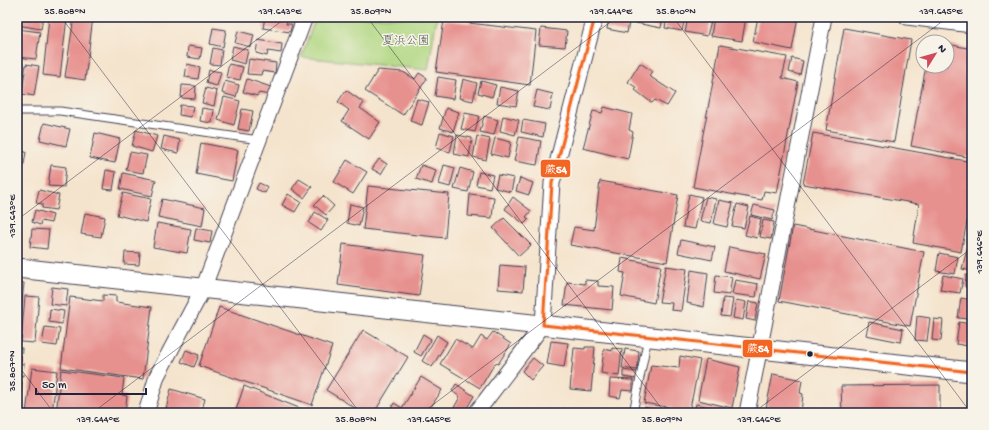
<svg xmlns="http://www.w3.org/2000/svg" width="989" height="430" viewBox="0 0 989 430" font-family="'Gochi Hand','Klee One',sans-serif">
<rect width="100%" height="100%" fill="#f7f3e8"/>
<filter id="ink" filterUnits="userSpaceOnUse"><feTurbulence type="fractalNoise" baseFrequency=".025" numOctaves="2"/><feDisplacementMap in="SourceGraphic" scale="8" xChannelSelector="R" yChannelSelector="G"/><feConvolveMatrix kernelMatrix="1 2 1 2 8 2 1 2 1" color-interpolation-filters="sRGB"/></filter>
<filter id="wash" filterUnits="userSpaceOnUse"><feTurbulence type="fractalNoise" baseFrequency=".012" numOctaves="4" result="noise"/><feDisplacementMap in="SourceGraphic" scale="16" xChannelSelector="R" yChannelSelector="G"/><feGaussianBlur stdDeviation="0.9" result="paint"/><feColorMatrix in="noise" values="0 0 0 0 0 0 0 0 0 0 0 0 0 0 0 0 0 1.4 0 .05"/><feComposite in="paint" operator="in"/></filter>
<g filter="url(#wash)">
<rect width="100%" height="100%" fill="#f5e4cd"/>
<!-- green -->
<path fill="#b0d781" stroke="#697c5e" d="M316 17H437L428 70 301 57Z"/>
<g id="blocks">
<!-- building -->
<path fill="#e7918f" d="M17 17H43L41 29 17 25Z
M49 17H67L60 77 43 75Z
M74 17H93L85 80 65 77Z
M265 17H287L286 24H292L290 32 263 28Z
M637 17H663L661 28 636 23Z
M667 17H685L682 31 665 28Z
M688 17H712L707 36 685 32Z
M714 17H746L742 41 711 36Z
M758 17H798L792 50 753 42Z
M609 18 629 22 627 33 607 29Z
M444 20 536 31 530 85 436 72Z
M213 28 226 30 223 47 210 44Z
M541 28 567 31 565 47 539 45Z
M844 28 911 40 894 142 826 130Z
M17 29 40 32 36 59 17 57Z
M238 31 254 35 251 47 235 43Z
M258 40 282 44 281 53 268 51 267 56 256 53Z
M947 44 972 49V158L911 146 926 66H947Z
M720 45 787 57 782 78 798 82 777 193 764 191 762 200 693 187Z
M188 46 202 48 200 59 187 57Z
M233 46 248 50 245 64 230 60Z
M213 48 222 50 220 65 210 64Z
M792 58 803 61 800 75 789 72Z
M249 59 276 63 275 73 262 71 261 75 247 74Z
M17 61 23 63 19 84H17Z
M640 63 652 71 649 76 675 93 667 106 655 100 652 103 635 90 637 88 628 82Z
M26 64 39 66 34 96 22 94Z
M187 64 200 67 198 79 185 77Z
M229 64 243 67 240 80 226 77Z
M209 70 221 72 217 86 206 83Z
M378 70 403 72 415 79 419 73 427 78 403 115 365 91Z
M438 77 456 80 453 99 435 96Z
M247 79 271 87 269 95 259 93 257 96 243 92Z
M463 79 477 83 473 101 459 98Z
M225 81 239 85 236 97 222 93Z
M481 81 496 85 492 97 478 93Z
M182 85 196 86 195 99 181 98Z
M500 87 519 91 516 106 497 103Z
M206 88 217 91 214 106 202 103Z
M346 90 364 103 360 108 380 122 369 139 342 121 349 110 338 102Z
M537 90 553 94 550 110 533 107Z
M224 97 240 101 234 125 218 120Z
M417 99 429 102 422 125 410 121Z
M180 105 193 106 191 117 179 115Z
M604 107 632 114 629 130 633 132 628 159 583 148 593 111 602 113Z
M202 108 214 110 212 123 200 121Z
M446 108 459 112 453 132 440 128Z
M242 109 253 111 249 131 238 129Z
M465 113 479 116 475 132 461 129Z
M484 116 498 120 494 135 480 132Z
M503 116 519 120 515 135 500 131Z
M523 120 545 124 543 137 521 132Z
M44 123 70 129 66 146 40 140Z
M136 130 157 136 152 152 132 146Z
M440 132 454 136 450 152 436 148Z
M95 133 120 139 115 163 90 158Z
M813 133 972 162V195L961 252 913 243 919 204 803 184Z
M457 135 472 138 469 157 454 154Z
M164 136 180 140 178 153 161 149Z
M477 136 490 139 486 160 473 157Z
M519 137 541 141 537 165 514 161Z
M495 138 511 142 508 158 491 154Z
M201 143 238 150 232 181 196 174Z
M17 151 26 152 23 170 17 169Z
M130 152 147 155 143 173 126 170Z
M379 159 387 164 381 174 372 169Z
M347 160 367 172 353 194 334 182Z
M51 165 66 167 64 187 48 186Z
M421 165 436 170 432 184 416 179Z
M444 165 455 168 450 187 439 184Z
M460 168 473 172 468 192 454 189Z
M106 170 116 172 113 190 103 189Z
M479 172 493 175 490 188 476 185Z
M123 173 156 180 152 196 120 189Z
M498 175 514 178 511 192 495 188Z
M520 178 533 183 529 195 516 191Z
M299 179 312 187 304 198 292 189Z
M600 181 678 195 667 262 570 245 574 227 594 230Z
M259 183 268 187 265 193 256 189Z
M368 186 449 194 445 238 363 229Z
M39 190 59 195 56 210 42 208V204L36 203Z
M123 193 151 199 146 222 117 215Z
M288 194 301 202 295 212 282 205Z
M470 194 494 197 492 218 468 216Z
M689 194 702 197 695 229 683 227Z
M323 196 334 206 326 215 314 205Z
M513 197 531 211 526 217 529 219 524 224 505 209Z
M706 197 716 199 711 223 700 221Z
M162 199 205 208 202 226 158 217Z
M719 200 733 203 727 227 714 224Z
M350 204 363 207 359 226 347 223Z
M737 204 749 207 744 228 732 226Z
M754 205 775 210 772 220 751 215Z
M35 210 53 215 51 223 41 221 40 225 32 222Z
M315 212 328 220 321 231 309 223Z
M85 213 105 217 101 237 81 234Z
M750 216 761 219 757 238 745 235Z
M504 218 531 245 519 256 493 228Z
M763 220 774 222 771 239 760 237Z
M157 223 191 229 187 253 153 247Z
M793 226 924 252 910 326 779 301Z
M196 228 212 231 210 243 194 240Z
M32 229 49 230 47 249 30 247Z
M681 240 715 247 712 260 678 253Z
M343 244 425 255 419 296 338 285Z
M729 247 766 254 760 279 724 271Z
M967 249 972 250V271L962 269Z
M125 252 140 253 139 265 124 264Z
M939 253 958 257 955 274 936 271Z
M622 258 661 266 654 303 621 296 625 273 620 272Z
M500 265 525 267 523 291 498 289Z
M666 266 687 269 681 311 671 310 672 303 659 302Z
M691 270 708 273 704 307 687 303Z
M716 275 732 277 729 295 714 293Z
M943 275 963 279 960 293 940 290Z
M966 275H972V288L965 287Z
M585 280 598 281V286L614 287 612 310 564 305 567 282 585 284Z
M735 280 758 284 756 297 732 294Z
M17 282 24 283 18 341H17Z
M52 287 68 289 66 306 50 304Z
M103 295 116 296V302L152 307 143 379 61 368 70 297 103 301Z
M25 296 39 297 35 343 21 342Z
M723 298 733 299 730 317 721 316Z
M961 298 972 300 970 319 958 318Z
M736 300 746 302 743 320 733 318Z
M749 301 758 303 755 321 746 319Z
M219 307 332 346 312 405 199 366Z
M50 309 64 311 62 324 49 322Z
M917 316 930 318 927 341 915 340Z
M934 319 943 320 941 341 932 340Z
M869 322 903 329 901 342 866 335Z
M959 322 971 324 968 346 956 344Z
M45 327 60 329 57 346 42 344Z
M363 330 408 357 374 413H363L326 390Z
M493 332 511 344 498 364 495 363 480 388 440 364 455 339 473 349 481 336 487 340Z
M423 334 431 339 421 356 414 352Z
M437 335 447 342 432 367 422 361Z
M551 341 568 343 564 367 547 364Z
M585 347H595L591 391 570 389 574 348 585 349Z
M17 348H22L21 361 17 360Z
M612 348 622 349 619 376 601 373 604 349 612 351Z
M625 349 639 351 637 370 622 368Z
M186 350 199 355 194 367 181 362Z
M680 356 700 360 689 413H672V408L644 403 651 365 679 368Z
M533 358 543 366 531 380 522 371Z
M706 359 740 367 732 408 698 400Z
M17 363 24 364 23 376 17 375Z
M32 368 57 371 52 413H26Z
M61 370 124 378 122 395 127 396 125 413H56Z
M623 370 637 372 636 379 623 377Z
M773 374 802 380 800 393 803 394 801 413H765Z
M421 377 442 390 427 413H389L394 403 402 408Z
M610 379 633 380V391L622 390 620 398 609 396Z
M17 381 22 382 21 397H17Z
M456 384 474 396 464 413H455L452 411 460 397 452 391Z
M940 385V413H842L841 386Z
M244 386 304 410 303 413H235Z
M171 389 205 399 201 413H181L166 409Z
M696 404 722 410 721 413H694Z
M644 407 668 412V413H643Z
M562 409 567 413H558Z"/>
</g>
</g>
<g filter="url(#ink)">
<use href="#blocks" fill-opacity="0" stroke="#423f51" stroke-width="1"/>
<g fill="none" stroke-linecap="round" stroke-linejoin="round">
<!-- service casing -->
<g stroke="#423f51" stroke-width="9">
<path id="service" d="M17 114 18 111H60L259 140
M633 413 648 337"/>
</g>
<!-- minor casing -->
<g stroke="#423f51" stroke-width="17">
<path id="minor" d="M907 17 972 25
M146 413 157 376 203 289 305 17
M476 413 543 325 552 183 595 17
M747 413 824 17"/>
</g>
<!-- tertiary casing -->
<g stroke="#423f51" stroke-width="21">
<path id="tertiary" d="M17 268 972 372"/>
</g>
<!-- service -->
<use href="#service" stroke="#fff" stroke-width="7"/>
<!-- minor -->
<use href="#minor" stroke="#fff" stroke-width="15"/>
<!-- tertiary -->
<use href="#tertiary" stroke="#fff" stroke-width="19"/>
<!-- bus-1 casing -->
<g stroke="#f7f3e8" stroke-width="6">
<path id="bus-1" d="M543 325 972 372
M543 325 552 183 595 17"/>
</g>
<!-- bus-1 -->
<use href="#bus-1" stroke="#f26522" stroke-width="3"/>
</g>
</g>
<!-- ticks -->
<path fill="none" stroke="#22223b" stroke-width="1" stroke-opacity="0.45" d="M61 17 360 413M367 17 665 413M673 17 971 413M17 220 287 17M17 364 54 413M92 413 617 17M422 413 948 17M753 413 972 248"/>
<!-- markers -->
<circle fill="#22223b" stroke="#f7f3e8" stroke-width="1.5" cx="810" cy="354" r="3.5"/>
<g text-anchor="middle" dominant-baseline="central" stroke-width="3" stroke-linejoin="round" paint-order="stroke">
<!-- park labels -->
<g font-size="12" fill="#4d5850" stroke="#f7f3e8">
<text x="406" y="42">夏浜公園</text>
</g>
</g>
<g stroke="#f7f3e8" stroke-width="1.5">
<rect x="540" y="159" width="31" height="19" rx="4" fill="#f26522"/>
<rect x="742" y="339" width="31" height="19" rx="4" fill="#f26522"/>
</g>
<g font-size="11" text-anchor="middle" font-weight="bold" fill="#fff">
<text x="556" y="173">蕨54</text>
<text x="758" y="352">蕨54</text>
</g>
<!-- margin -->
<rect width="989" height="430" fill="none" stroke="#f7f3e8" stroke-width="44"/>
<!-- north arrow -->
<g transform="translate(935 54) rotate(53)"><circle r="19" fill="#f7f3e8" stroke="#a29fa3"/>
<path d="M0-3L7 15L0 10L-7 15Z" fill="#d1495b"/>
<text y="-6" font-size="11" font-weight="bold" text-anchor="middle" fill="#22223b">N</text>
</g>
<!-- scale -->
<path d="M36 388v6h110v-6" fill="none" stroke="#22223b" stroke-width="2"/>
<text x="42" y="388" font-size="12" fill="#22223b" stroke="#f7f3e8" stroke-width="3" paint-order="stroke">50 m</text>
<rect x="22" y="22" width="945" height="386" fill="none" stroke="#22223b" stroke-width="1.5"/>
<g font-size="10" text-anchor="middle" fill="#22223b">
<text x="65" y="14">35.808°N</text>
<text x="280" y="14">139.643°E</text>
<text x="371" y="14">35.809°N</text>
<text x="611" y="14">139.644°E</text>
<text x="676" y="14">35.810°N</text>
<text x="941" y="14">139.645°E</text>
<text transform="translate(11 216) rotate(-90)" y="4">139.643°E</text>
<text transform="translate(978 252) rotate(-90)" y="4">139.646°E</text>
<text transform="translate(11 371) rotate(-90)" y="4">35.807°N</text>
<text x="98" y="422">139.644°E</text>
<text x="356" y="422">35.808°N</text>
<text x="429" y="422">139.645°E</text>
<text x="662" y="422">35.809°N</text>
<text x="759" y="422">139.646°E</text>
</g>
</svg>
